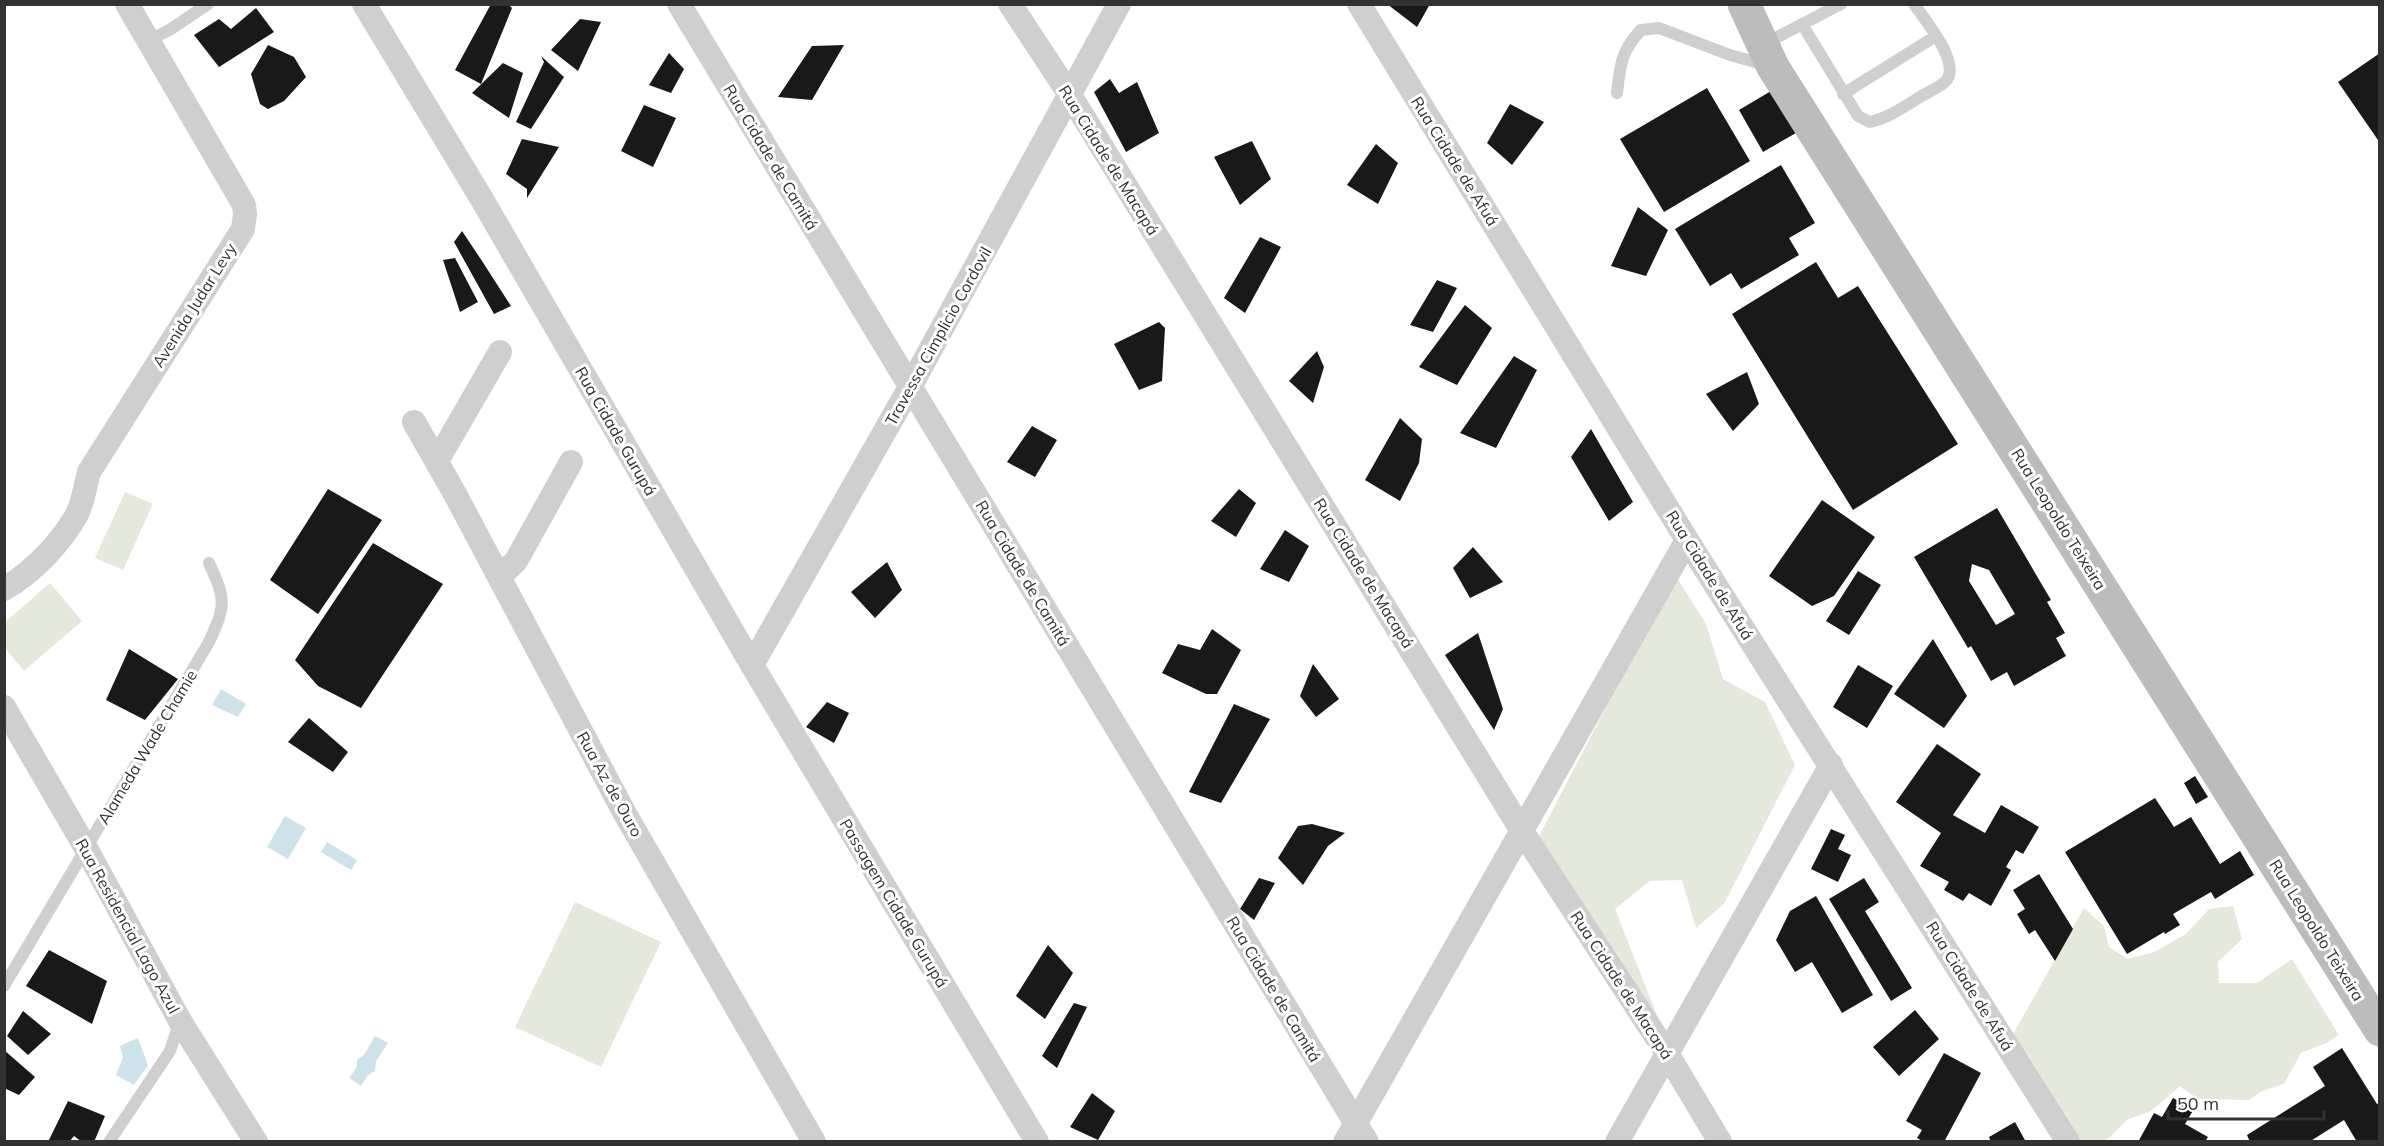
<svg xmlns="http://www.w3.org/2000/svg" width="2384" height="1146" viewBox="0 0 2384 1146" font-family="Mulish,sans-serif">
<rect width="100%" height="100%" fill="#fff"/>
<!-- green -->
<path fill="#e4e9dc" d="M125 492 153 504 123 570 95 558Z
M1675 575 1706 624 1723 679 1765 702 1795 765 1724 904 1696 928 1682 880 1650 881 1615 909 1658 1018 1538 838Z
M50 583 82 621 24 671 5 648V622Z
M575 902 661 942 601 1067 515 1027Z
M2233 906 2242 939 2218 962 2219 983H2257L2292 959 2339 1035 2326 1043 2301 1053 2284 1084 2262 1091 2249 1100 2198 1099 2180 1086 2151 1111 2127 1120 2109 1138 2101 1142 2076 1141 2012 1036 2084 908 2104 926 2109 947 2128 959 2154 952 2186 934 2209 909Z"/>
<!-- water -->
<path fill="#cde2ea" d="M221 689 246 704 238 717 212 705Z
M285 816 306 828 288 859 267 847Z
M327 842 357 860 351 870 321 852Z
M375 1036 388 1043 376 1061 375 1071 368 1075 361 1086 349 1078 357 1067V1060L364 1055Z
M138 1038 148 1065 134 1085 116 1075 123 1057 120 1046Z"/>
<!-- building -->
<path fill="#191919" fill-rule="evenodd" d="M491 4H508L512 8 481 84 455 70Z
M1387 4H1430L1417 27Z
M256 8 274 32 219 67 194 35 219 19 231 29Z
M580 19 601 22 578 71 551 50Z
M268 45 294 57 306 77 284 101 268 109 260 104 251 74Z
M844 45 812 100 778 97 812 46Z
M669 53 684 69 671 93 649 85Z
M2380 53V143L2338 82Z
M541 56 564 77 531 129 516 122 544 62Z
M503 63 523 73 509 118 472 93Z
M1110 79 1119 93 1137 82 1159 133 1126 152 1094 92Z
M1707 88 1750 161 1664 212 1620 139Z
M1771 91 1796 133 1763 152 1739 110Z
M1510 104 1544 122 1512 165 1487 143Z
M644 105 676 118 653 167 621 151Z
M522 139 559 147 527 198V189L506 174Z
M1252 141 1271 179 1240 205 1214 157Z
M1376 144 1398 163 1378 204 1347 185Z
M1781 165 1815 223 1789 238 1799 255 1741 289 1731 273 1710 286 1675 229Z
M1638 207 1668 230 1646 276 1611 266Z
M462 231 482 261 511 306 494 314 454 242Z
M1260 237 1281 247 1245 313 1224 298Z
M455 258 478 302 460 312 443 260Z
M1816 262 1838 298 1858 286 1958 444 1853 510 1732 314Z
M1437 280 1457 288 1433 332 1410 325Z
M1465 305 1492 328 1457 385 1419 367Z
M1159 322 1165 328 1162 381 1139 390 1114 344Z
M1317 351 1324 367 1313 403 1289 381Z
M1514 356 1537 370 1496 448 1460 433Z
M1747 372 1759 404 1733 431 1706 394Z
M1400 418 1422 439 1419 463 1400 501 1365 480Z
M1032 426 1057 440 1035 477 1007 462Z
M1591 429 1633 502 1609 521 1571 457Z
M328 489 382 520 318 614 270 580Z
M1239 489 1256 503 1236 537 1211 521Z
M1822 500 1875 537 1834 596 1812 606 1769 576Z
M1997 508 2051 600 2047 602 2065 633 2056 638 2066 656 2014 686 2007 672 1991 681 1971 646 1968 648 1914 557ZM1972 564 1989 570 2015 614 1996 625 1969 581Z
M1285 530 1309 546 1289 582 1260 569Z
M373 543 443 584 361 708 318 686 295 660Z
M1473 547 1503 582 1470 598 1453 568Z
M887 562 902 590 875 618 851 592Z
M1858 571 1881 585 1849 635 1826 621Z
M1212 629 1241 650 1217 694H1206L1162 673 1178 644 1200 650Z
M1478 633 1503 709 1494 730 1445 655Z
M1933 639 1967 696 1944 728 1894 694Z
M129 649 178 679 145 720 106 700Z
M1313 664 1339 699 1316 717 1300 696Z
M1858 665 1893 686 1867 728 1833 707Z
M827 702 849 713 834 743 806 727Z
M1234 704 1270 719 1221 803 1189 792Z
M309 718 348 752 333 772 288 742Z
M1937 744 1981 774 1953 815 1985 833 2001 805 2039 827 2023 854 2016 850 2006 867 2011 870 1991 906 1969 893 1963 901 1944 890 1949 882 1920 866 1941 833 1896 802Z
M2195 776 2208 797 2196 804 2184 783Z
M2155 798 2174 827 2191 817 2220 864 2240 851 2254 875 2215 899 2211 892 2173 914 2180 925 2165 934 2164 932 2127 954 2065 852Z
M1312 824 1345 833 1328 846 1303 885 1278 858 1298 826Z
M1831 829 1845 835 1838 849 1851 855 1838 882 1811 869Z
M2039 874 2073 929 2055 961 2035 930 2029 934 2017 914 2025 909 2013 890Z
M1259 878 1275 883 1254 920 1240 909Z
M1864 878 1879 902 1865 911 1912 988 1891 1001 1829 899Z
M1816 896 1873 995 1842 1013 1812 962 1795 972 1776 940 1790 911Z
M1048 945 1073 973 1045 1019 1016 996Z
M49 950 107 981 92 1024 26 986Z
M1074 1003 1087 1007 1057 1068 1042 1056Z
M1915 1010 1939 1039 1899 1076 1873 1047Z
M23 1011 51 1034 28 1055 7 1036Z
M2342 1048 2377 1104 2380 1103V1142H2357L2344 1120 2309 1142H2250L2247 1135 2325 1086 2313 1067Z
M4 1050 35 1077 19 1095 4 1088Z
M1944 1053 1981 1073 1944 1142H1924L1917 1138 1922 1130 1906 1121Z
M1092 1093 1115 1111 1098 1140 1070 1127Z
M2173 1098 2194 1109 2185 1124 2208 1137 2205 1142H2138L2154 1113 2162 1117Z
M68 1101 105 1116 94 1142H82L74 1136 69 1142H48Z
M2015 1122 2026 1142H1991L1989 1137Z"/>
<g fill="none" stroke-linecap="round" stroke-linejoin="round">
<!-- lane -->
<path stroke="#cfcfcf" stroke-width="12" d="M1802 24 1858 116 1870 122C1888 118 1904 107 1920 97 1928 92 1938 88 1945 82 1963 65 1925 20 1914 4
M148 41 171 29 208 4
M1764 44 1841 4
M1617 93C1620 65 1621 51 1641 30L1659 28 1730 55 1766 65
M1843 94 1936 36
M4 986 209 642C226 605 226 600 209 563
M109 1142 170 1051 179 1023"/>
<!-- street -->
<path stroke="#cfcfcf" stroke-width="24" d="M364 4 480 196 752 665 1037 1142
M679 4 1367 1142
M1010 4 1070 95 1522 831 1668 1055 1720 1142
M1359 4 1687 540 2068 1142
M414 422 455 494 624 812 814 1142
M437 461 500 352
M499 577 516 561 571 462
M4 589C33 572 59 545 76 516 83 504 85 486 89 472L243 229 245 214 244 205 127 4
M752 665 910 387 1119 4
M4 707 87 850 180 1021 256 1142
M1345 1142 1687 540
M1617 1142 1831 765"/>
<!-- secondary -->
<path stroke="#bcbcbc" stroke-width="33" d="M1744 4 1773 67 2380 1030"/>
</g>
<g text-anchor="middle" dominant-baseline="central" stroke-width="6" stroke-linejoin="round" paint-order="stroke">
<!-- street labels -->
<g font-size="16" fill="#323232" stroke="#fff">
<text transform="translate(771 157) rotate(59)">Rua Cidade de Camitá</text>
<text transform="translate(1109 160) rotate(58)">Rua Cidade de Macapá</text>
<text transform="translate(1455 161) rotate(58)">Rua Cidade de Afuá</text>
<text transform="translate(194 305) rotate(-58)">Avenida Judar Levy</text>
<text transform="translate(938 336) rotate(-61)">Travessa Cimplicio Cordovil</text>
<text transform="translate(616 431) rotate(60)">Rua Cidade Gurupá</text>
<text transform="translate(2059 519) rotate(58)">Rua Leopoldo Teixeira</text>
<text transform="translate(1023 573) rotate(59)">Rua Cidade de Camitá</text>
<text transform="translate(1364 573) rotate(58)">Rua Cidade de Macapá</text>
<text transform="translate(1710 575) rotate(58)">Rua Cidade de Afuá</text>
<text transform="translate(147 747) rotate(-59)">Alameda Wade Chamie</text>
<text transform="translate(610 784) rotate(61)">Rua Az de Ouro</text>
<text transform="translate(894 903) rotate(59)">Passagem Cidade Gurupá</text>
<text transform="translate(128 926) rotate(61)">Rua Residencial Lago Azul</text>
<text transform="translate(2317 930) rotate(58)">Rua Leopoldo Teixeira</text>
<text transform="translate(1622 985) rotate(57)">Rua Cidade de Macapá</text>
<text transform="translate(1970 986) rotate(58)">Rua Cidade de Afuá</text>
<text transform="translate(1274 989) rotate(59)">Rua Cidade de Camitá</text>
</g>
</g>
<!-- border -->
<rect width="2384" height="1146" fill="none" stroke="#323232" stroke-width="12"/>
<!-- scale -->
<path d="M2168 1110v9h156v-9" fill="none" stroke="#323232" stroke-width="3"/>
<text x="2177" y="1110" font-size="18" fill="#323232" stroke="#ffffff" stroke-width="4.5" paint-order="stroke">50 m</text>
</svg>
